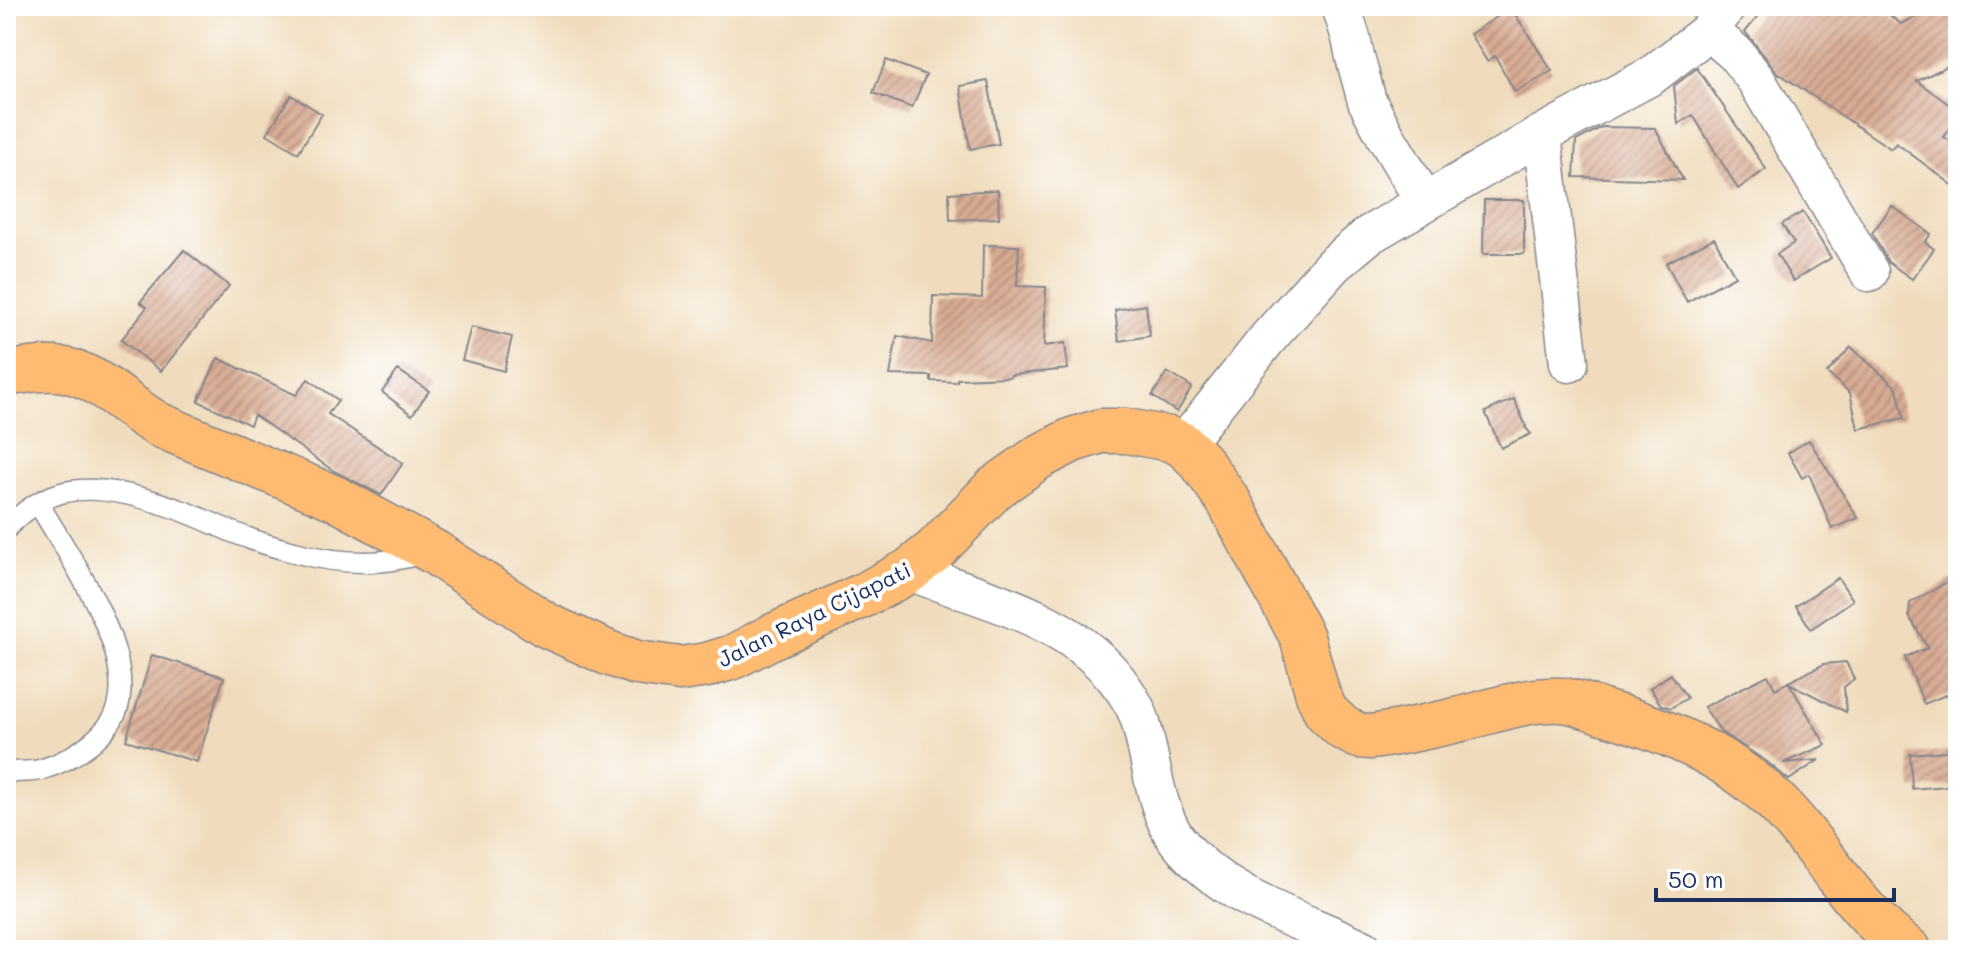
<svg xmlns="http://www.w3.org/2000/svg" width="1964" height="956" viewBox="0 0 1964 956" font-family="Mali,sans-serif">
<defs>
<pattern id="building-hatch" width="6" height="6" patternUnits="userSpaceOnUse" patternTransform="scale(2)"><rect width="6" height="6" fill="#d9ab93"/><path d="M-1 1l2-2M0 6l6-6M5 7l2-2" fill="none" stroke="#af8c7b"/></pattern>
</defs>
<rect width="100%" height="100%" fill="#fff"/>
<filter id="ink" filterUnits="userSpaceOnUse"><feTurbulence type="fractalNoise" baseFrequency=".0125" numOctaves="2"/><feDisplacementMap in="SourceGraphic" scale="16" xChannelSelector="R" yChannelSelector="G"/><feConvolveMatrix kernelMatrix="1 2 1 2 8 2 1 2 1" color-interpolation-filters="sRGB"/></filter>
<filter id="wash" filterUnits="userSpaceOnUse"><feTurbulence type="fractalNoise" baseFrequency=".006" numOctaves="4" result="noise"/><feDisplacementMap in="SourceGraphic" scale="32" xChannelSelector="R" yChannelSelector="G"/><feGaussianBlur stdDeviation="1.8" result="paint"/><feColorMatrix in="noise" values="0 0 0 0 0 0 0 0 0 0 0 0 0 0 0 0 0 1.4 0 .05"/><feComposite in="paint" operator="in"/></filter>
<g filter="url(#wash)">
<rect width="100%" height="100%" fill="#f0dcbc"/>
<g id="blocks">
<!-- building -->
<path fill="url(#building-hatch)" d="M1767 6H1878L1901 24 1939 6H1958V61L1917 81 1958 111V118L1944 137 1958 146V189L1896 143 1891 149 1780 74 1779 75 1752 40 1745 32Z
M1511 8 1552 71 1515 92 1495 56 1487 61 1470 34Z
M886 60 926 75 912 108 873 93Z
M1697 68 1766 169 1738 189 1693 115 1678 124 1674 86Z
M988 81 999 144 970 149 960 86Z
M291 95 322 114 298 153 267 134Z
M1602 127 1655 128 1683 180 1574 177 1576 141Z
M998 190 999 218 950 220 949 193Z
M1484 200H1524V254H1483Z
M1892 206 1931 234 1925 242 1934 249 1912 279 1888 262 1872 233Z
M1803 212 1831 258 1793 281 1777 254 1794 243 1782 224Z
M1714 238 1735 276 1687 302 1666 263Z
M983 245 1019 246 1017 286 1046 287 1044 346 1065 343 1068 369 1011 375 1010 377 957 379V382L931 381V376L890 375 897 336 932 343 933 296 982 298Z
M184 250 229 286 161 371 121 340 147 307 140 302Z
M1146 305 1150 336 1119 341 1115 310Z
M471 327 512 337 504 371 462 360Z
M1851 347 1897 388 1904 418 1858 429 1850 393 1827 373Z
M218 358 296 395 308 379 338 400 328 414 403 463 381 495 332 470 254 415 250 425 198 401Z
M398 370 429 391 412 415 382 392Z
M1167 372 1192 387 1177 412 1152 396Z
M1514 399 1526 426 1525 427 1531 434 1501 448 1485 412Z
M1809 440 1824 464 1858 518 1832 529 1809 474 1802 478 1788 453Z
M1958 576V690L1924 704 1905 657 1928 648 1909 616 1910 603Z
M1838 578 1853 600 1811 629 1796 606Z
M152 655 224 677 197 762 126 740Z
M1846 662 1854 679 1844 687 1846 712 1789 683 1826 745 1783 763 1819 760 1789 780 1766 761 1721 732 1704 707 1768 675 1775 689 1824 664Z
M1671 674 1687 698 1671 708 1661 705 1650 688Z
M1958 750V785L1912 789 1910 754Z"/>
</g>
</g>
<g filter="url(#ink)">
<use href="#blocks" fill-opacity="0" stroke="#86868d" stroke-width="2"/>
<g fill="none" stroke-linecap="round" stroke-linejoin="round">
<!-- lane casing -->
<g stroke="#86868d" stroke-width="23">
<path id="lane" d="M6 529C21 513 40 499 61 493 96 483 147 498 180 510 203 518 225 530 248 538 263 544 279 548 294 552 323 560 355 564 385 561 399 560 413 556 426 553
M6 772C18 771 32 773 43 769 60 764 77 754 91 743 102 734 112 724 117 710 137 651 67 553 38 503"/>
</g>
<!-- street casing -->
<g stroke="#86868d" stroke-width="41">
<path id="street" d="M1341 6 1351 38 1355 57 1367 101 1386 137 1425 202
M1709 31 1735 53 1756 80 1869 272
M1542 134 1569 363
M1183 445 1268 338 1333 265 1369 235 1542 134 1651 76 1709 31 1727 6
M909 571C984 600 1075 618 1123 688 1130 698 1137 709 1140 720 1151 756 1155 812 1178 841 1225 900 1299 918 1364 950"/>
</g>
<!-- primary casing -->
<g stroke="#86868d" stroke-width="47">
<path id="primary" d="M6 374C23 371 39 368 56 369 96 371 125 407 159 425L335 498 434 552 546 625 608 653 637 663 680 669 707 665 733 657 771 637 864 595 909 571 935 550 995 488 1039 457 1072 440 1101 431H1127L1170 439 1183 445 1200 461 1229 502 1302 637 1318 695 1326 712 1343 728 1359 736 1371 737C1401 733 1431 726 1461 719 1493 711 1528 698 1562 700 1576 701 1590 708 1603 712 1673 732 1743 762 1792 819 1830 863 1861 916 1909 950"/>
</g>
<!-- lane -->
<use href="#lane" stroke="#fff" stroke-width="20"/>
<!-- street -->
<use href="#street" stroke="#fff" stroke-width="38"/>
<!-- primary -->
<use href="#primary" stroke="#ffbb71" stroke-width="44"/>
</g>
</g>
<g text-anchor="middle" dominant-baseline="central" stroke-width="8" stroke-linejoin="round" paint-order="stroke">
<!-- street labels -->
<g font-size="22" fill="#1b2f5e" stroke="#fff">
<text transform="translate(814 614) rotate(-26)">Jalan Raya Cijapati</text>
</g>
</g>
<!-- margin -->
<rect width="1964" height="956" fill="none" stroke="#fff" stroke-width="32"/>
<!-- scale -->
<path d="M1656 888v12h238v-12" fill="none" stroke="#1b2f5e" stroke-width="4"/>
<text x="1668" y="888" font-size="24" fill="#1b2f5e" stroke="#ffffff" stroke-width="6" paint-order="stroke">50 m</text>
</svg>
